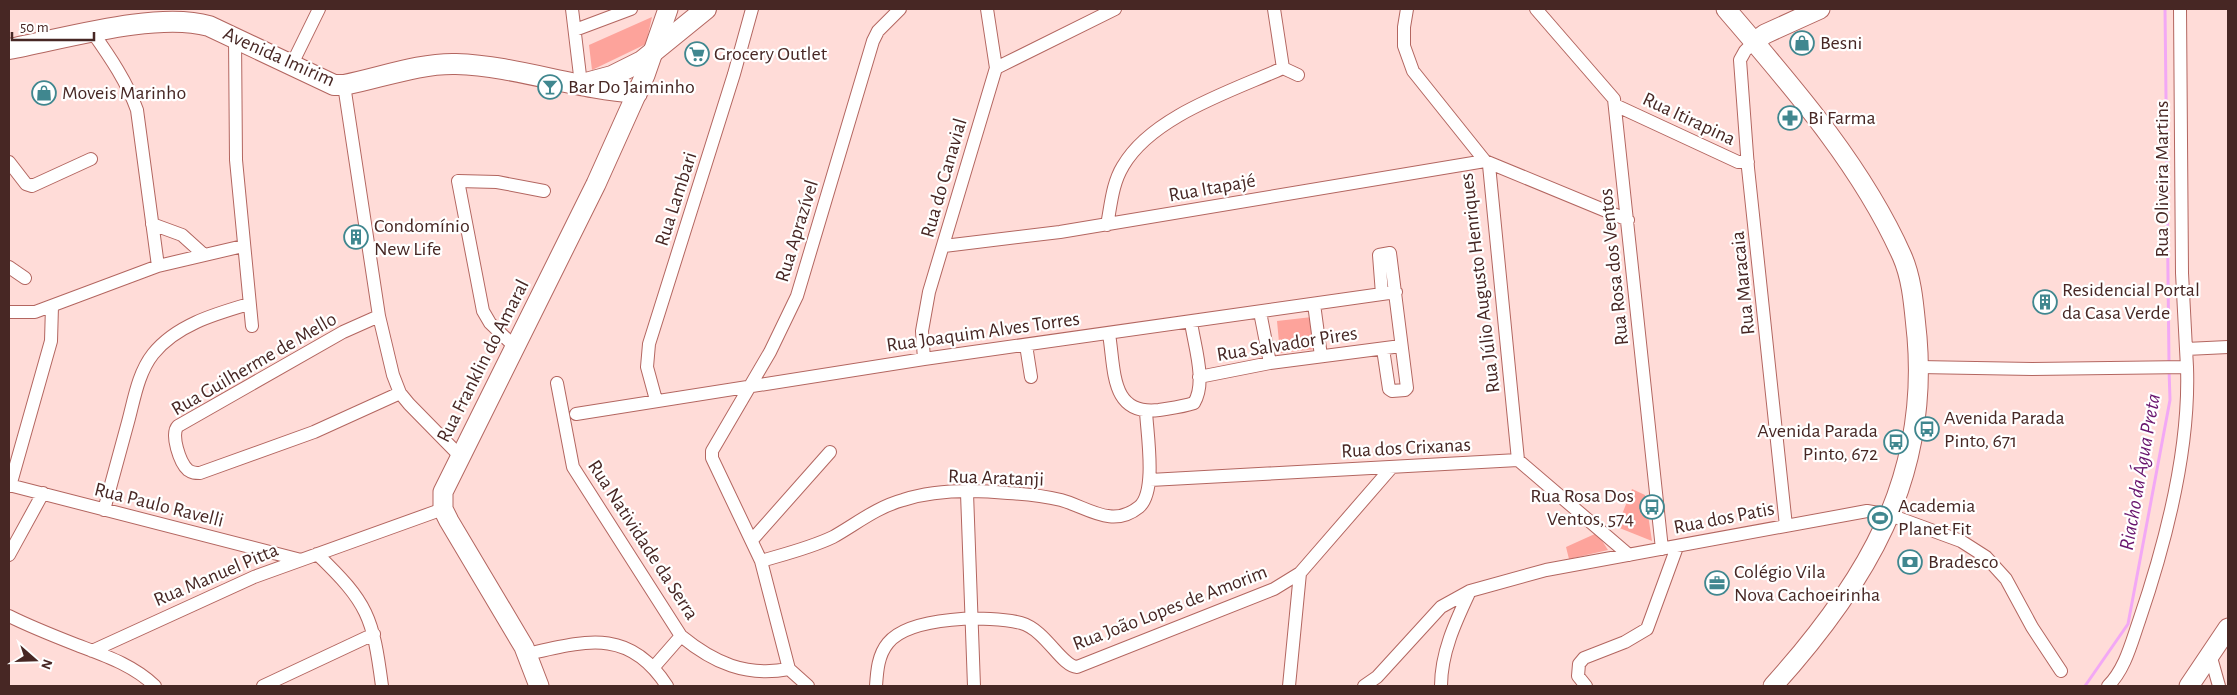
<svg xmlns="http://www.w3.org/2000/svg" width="2237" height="695" viewBox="0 0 2237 695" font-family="'Alegreya Sans',sans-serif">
<rect width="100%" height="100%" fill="#ffdcd8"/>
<!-- park -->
<path fill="#fda39b" d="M652 17 646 44 592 70 589 45Z
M1312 317 1316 349 1280 353 1277 321Z
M1632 489 1645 495 1652 541 1617 527Z
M1597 533 1608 550 1569 559 1566 547Z"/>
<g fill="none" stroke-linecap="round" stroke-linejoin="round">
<!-- stream -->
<path stroke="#f2a8f5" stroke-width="3" d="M2165 9 2169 363
M2085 686 2128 624 2170 400 2169 369"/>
<!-- street casing -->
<g stroke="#b36660" stroke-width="14">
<path id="street" d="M572 9 581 84
M1274 9 1283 68
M1407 9 1404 27V46L1413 71 1485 161 1628 220
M1536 9 1614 99 1662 549
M2180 9 2182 273 2186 349
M575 30 631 9
M93 33C110 57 127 82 137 110L158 266
M235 38 236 160 252 326
M1754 42 1745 51 1740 60 1748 168 1786 526
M291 66 319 9
M996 68 1115 9
M344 85 379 316 393 375 400 393 409 404 460 456
M1615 105 1738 162H1748
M9 162 26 184 32 186 91 159
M1489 165 1518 460
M152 224 182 235 203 254
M1107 225C1111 205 1112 184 1123 166 1152 116 1232 91 1283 68L1298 75
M944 246 1060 232 1485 161
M9 267 25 278
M1382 294 1379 255 1390 253 1407 388 1405 390 1392 391 1389 389 1383 349
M1314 304 1321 356
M9 312H35L158 266 243 246
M1260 312 1270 363
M379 316 343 332 178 426C170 434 180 463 188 470 192 473 195 473 200 473L314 432 400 393
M1109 334C1115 370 1110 416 1159 410 1171 408 1182 407 1194 403 1207 382 1194 345 1191 322
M1026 345 1031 377
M515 347 490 323 483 311 458 181 497 182 544 191
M924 359 922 331 929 292 996 68 987 9
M1919 367 2032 369 2187 367 2186 349 2228 347
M1199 377 1270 363 1401 346
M557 383 573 467 681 636C714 663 746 677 789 669
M656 400 647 367 649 344 734 74 752 9
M576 414 924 359 1396 292
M1150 480 1518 460 1629 555
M9 485 301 560
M10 486 51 341 52 306
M967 493 974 686
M104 510C112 481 120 451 128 422 134 400 138 373 153 354 176 325 215 314 249 304
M752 540 830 452
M317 554C368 603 373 617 382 686
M9 555 43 493
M761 561C785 554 810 548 833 537 856 524 877 507 903 500 934 490 976 490 1008 493 1026 494 1044 496 1061 500 1087 507 1112 529 1139 507 1157 492 1147 434 1146 411
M9 616C31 627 54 636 77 645 106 656 133 665 155 686
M92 651 254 577 443 509
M527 654C585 641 629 627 667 686
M2210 654 2219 686
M653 668 681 636
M789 669 761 561 712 458V451L770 352 797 296 873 41 878 31 900 9
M789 669 808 686
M263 686 374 634
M876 686C877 671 878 655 888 643 910 616 990 615 1021 623 1046 630 1061 666 1077 667L1274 589 1300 573 1392 467
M1289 686 1300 573
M1364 686 1377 677 1441 607 1470 591 1546 570 1867 511 1890 515 1961 541 1986 557 2006 579 2032 627 2061 671
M1441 686C1441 652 1456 621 1470 591
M1586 686 1578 676 1579 664 1584 658 1625 642 1647 629 1677 547
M2108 686C2125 669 2131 644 2139 621 2166 542 2190 451 2187 367"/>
</g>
<!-- secondary casing -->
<g stroke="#b36660" stroke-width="21">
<path id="secondary" d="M1726 9C1791 85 1861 164 1902 256 1913 281 1914 310 1917 337 1929 480 1865 584 1773 686
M1754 42 1765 34 1820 9
M539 686 524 647 449 521 443 509V492L596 184 645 75 668 9
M2189 686 2228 628"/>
</g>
<!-- primary casing -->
<g stroke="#b36660" stroke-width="22">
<path id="primary" d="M9 49C63 39 157 11 209 26L334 85H344C380 78 419 63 456 64 517 66 576 89 637 93
M586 83 612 76 642 61 706 9"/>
</g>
<!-- street -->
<use href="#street" stroke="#fff" stroke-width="12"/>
<!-- secondary -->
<use href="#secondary" stroke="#fff" stroke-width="19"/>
<!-- primary -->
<use href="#primary" stroke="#fff" stroke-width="20"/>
</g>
<!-- icons -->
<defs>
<g id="shop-ring" transform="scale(1.25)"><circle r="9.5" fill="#fff" stroke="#40878f" stroke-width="1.5"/><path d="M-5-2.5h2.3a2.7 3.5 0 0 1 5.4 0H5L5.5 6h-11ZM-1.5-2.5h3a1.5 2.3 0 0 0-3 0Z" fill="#40878f"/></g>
<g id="supermarket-ring" transform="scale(1.25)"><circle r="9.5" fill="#fff" stroke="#40878f" stroke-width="1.5"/><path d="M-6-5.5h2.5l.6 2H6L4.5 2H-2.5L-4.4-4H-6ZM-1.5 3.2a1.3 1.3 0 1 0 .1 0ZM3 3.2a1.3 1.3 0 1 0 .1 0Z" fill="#40878f"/></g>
<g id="bar-ring" transform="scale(1.25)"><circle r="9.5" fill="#fff" stroke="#40878f" stroke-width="1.5"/><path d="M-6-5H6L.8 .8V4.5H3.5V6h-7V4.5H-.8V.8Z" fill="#40878f"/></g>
<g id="pharmacy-ring" transform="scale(1.25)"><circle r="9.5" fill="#fff" stroke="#40878f" stroke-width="1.5"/><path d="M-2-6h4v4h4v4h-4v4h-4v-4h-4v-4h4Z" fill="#40878f"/></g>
<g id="building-ring" transform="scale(1.25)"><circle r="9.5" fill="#fff" stroke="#40878f" stroke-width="1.5"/><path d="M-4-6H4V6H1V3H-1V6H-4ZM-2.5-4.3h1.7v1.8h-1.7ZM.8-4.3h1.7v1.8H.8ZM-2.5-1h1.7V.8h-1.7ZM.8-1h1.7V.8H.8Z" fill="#40878f"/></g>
<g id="bus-ring" transform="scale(1.25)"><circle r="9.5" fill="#fff" stroke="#40878f" stroke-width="1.5"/><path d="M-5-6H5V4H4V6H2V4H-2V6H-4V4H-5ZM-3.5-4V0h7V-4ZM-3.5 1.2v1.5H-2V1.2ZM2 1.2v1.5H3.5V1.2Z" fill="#40878f"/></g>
<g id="stadium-ring" transform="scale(1.25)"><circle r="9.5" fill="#fff" stroke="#40878f" stroke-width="1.5"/><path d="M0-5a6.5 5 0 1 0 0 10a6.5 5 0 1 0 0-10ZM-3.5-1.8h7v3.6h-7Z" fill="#40878f"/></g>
<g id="bank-ring" transform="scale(1.25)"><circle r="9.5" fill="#fff" stroke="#40878f" stroke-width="1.5"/><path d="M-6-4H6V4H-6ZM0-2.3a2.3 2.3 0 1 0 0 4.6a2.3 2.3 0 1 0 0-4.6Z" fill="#40878f"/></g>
<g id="office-ring" transform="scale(1.25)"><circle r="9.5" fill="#fff" stroke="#40878f" stroke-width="1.5"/><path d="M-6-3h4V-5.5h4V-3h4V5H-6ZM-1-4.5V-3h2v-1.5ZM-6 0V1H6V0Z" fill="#40878f"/></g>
</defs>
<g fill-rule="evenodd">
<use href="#shop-ring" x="1802" y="43"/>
<use href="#supermarket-ring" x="697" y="54"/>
<use href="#bar-ring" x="550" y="87"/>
<use href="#shop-ring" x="44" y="93"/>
<use href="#pharmacy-ring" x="1790" y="118"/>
<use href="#building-ring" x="356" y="237"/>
<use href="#building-ring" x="2045" y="302"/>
<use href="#bus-ring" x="1927" y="429"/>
<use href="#bus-ring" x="1896" y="442"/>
<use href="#bus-ring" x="1652" y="507"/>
<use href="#stadium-ring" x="1880" y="518"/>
<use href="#bank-ring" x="1910" y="562"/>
<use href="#office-ring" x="1717" y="583"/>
</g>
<g text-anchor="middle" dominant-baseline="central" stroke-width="4.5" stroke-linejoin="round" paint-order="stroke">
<!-- poi labels -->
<g font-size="20" fill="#472724" stroke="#fff" text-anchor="start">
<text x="1820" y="43">Besni</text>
<text x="714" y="54">Grocery Outlet</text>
<text x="568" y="87">Bar Do Jaiminho</text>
<text x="62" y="93">Moveis Marinho</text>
<text x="1808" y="118">Bi Farma</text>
<text x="374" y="226">Condomínio<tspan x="374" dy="23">New Life</tspan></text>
<text x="2062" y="290">Residencial Portal<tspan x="2062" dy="23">da Casa Verde</tspan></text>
<text x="1944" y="418">Avenida Parada<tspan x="1944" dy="23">Pinto, 671</tspan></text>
<text x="1878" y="431" text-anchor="end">Avenida Parada<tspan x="1878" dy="23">Pinto, 672</tspan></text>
<text x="1634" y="496" text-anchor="end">Rua Rosa Dos<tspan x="1634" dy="23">Ventos, 574</tspan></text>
<text x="1898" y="506">Academia<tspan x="1898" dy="23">Planet Fit</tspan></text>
<text x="1928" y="562">Bradesco</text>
<text x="1734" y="572">Colégio Vila<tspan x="1734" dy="23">Nova Cachoeirinha</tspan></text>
</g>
<!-- street labels -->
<g font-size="20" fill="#472724" stroke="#fff">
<text transform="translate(279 57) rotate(24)">Avenida Imirim</text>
<text transform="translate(1689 119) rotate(25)">Rua Itirapina</text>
<text transform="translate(944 178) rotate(-74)">Rua do Canavial</text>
<text transform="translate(2162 179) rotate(-90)">Rua Oliveira Martins</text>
<text transform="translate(1212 188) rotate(-10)">Rua Itapajé</text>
<text transform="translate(676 199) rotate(-72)">Rua Lambari</text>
<text transform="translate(797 231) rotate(-73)">Rua Aprazível</text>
<text transform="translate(1614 267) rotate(-96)">Rua Rosa dos Ventos</text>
<text transform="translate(1480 283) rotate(-97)">Rua Júlio Augusto Henriques</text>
<text transform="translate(1743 283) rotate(-96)">Rua Maracaia</text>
<text transform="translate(983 332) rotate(-8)">Rua Joaquim Alves Torres</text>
<text transform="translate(1287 344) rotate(-9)">Rua Salvador Pires</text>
<text transform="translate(483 361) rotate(-63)">Rua Franklin do Amaral</text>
<text transform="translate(254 364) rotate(-30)">Rua Guilherme de Mello</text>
<text transform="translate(1406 448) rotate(-3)">Rua dos Crixanas</text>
<text transform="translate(996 478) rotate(2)">Rua Aratanji</text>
<text transform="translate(159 505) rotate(14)">Rua Paulo Ravelli</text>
<text transform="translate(1724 518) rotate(-11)">Rua dos Patis</text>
<text transform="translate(643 540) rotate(57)">Rua Natividade da Serra</text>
<text transform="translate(216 575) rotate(-23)">Rua Manuel Pitta</text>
<text transform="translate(1170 608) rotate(-21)">Rua João Lopes de Amorim</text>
</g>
<!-- water labels -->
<g font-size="21" font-style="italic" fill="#68146d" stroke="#fff">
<text transform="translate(2140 472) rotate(-80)">Riacho da Água Preta</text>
</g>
</g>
<!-- border -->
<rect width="2237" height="695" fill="none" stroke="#472724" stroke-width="20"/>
<!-- north arrow -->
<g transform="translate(35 660) rotate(110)" stroke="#ffffff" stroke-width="4" paint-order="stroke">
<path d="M0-4L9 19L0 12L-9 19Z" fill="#472724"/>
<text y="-8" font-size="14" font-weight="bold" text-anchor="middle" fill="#472724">N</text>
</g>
<!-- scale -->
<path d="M12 32v8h82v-8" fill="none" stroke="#472724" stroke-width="2.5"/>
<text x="20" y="32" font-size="15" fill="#472724" stroke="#ffffff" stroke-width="4" paint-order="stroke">50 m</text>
</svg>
